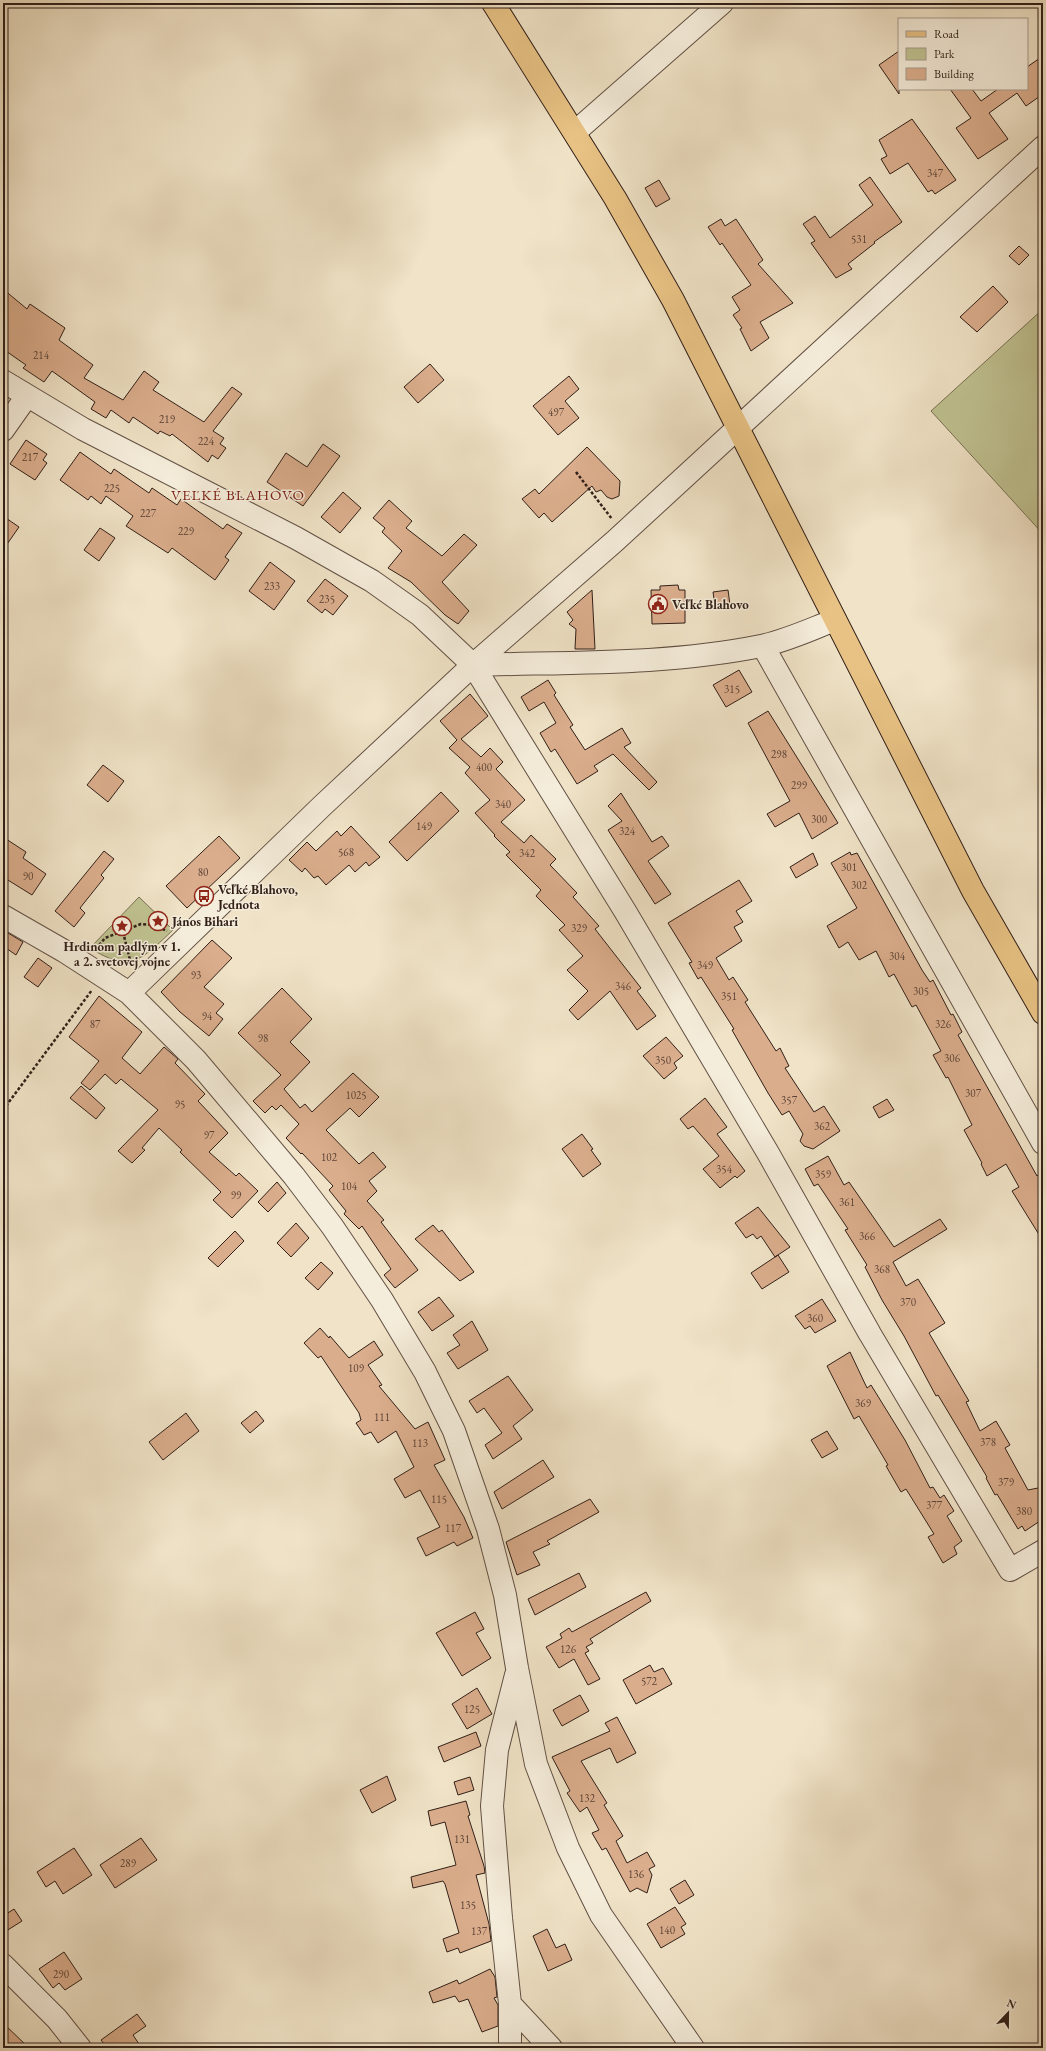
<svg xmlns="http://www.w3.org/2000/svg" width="1046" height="2051" viewBox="0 0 1046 2051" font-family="'EB Garamond',serif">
<rect width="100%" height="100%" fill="#f0e3c7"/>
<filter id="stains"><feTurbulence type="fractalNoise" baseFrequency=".005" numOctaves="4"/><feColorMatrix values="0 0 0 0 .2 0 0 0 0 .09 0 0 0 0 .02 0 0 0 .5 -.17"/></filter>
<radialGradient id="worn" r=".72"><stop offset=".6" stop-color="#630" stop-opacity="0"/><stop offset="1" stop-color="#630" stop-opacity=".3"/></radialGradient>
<!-- green -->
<path fill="#c0c291" stroke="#787054" d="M1043 309V534L931 411Z
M139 897 173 930C142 959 131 974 90 948Z"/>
<!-- building -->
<path fill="#daad8c" stroke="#311f18" d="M899 51V94L879 65Z
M1043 56V94L1026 106 1017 93 989 113 1008 139 978 159 956 128 971 118 950 89H972L981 101 998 89H1027V67Z
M912 119 956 180 935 194 932 190 928 192 908 163 890 174 881 159 887 156 879 140Z
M870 177 902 222 874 242 875 243 848 264 852 269 836 278 811 243 815 241 803 224 815 216 830 238 873 205 859 185Z
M659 180 670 199 656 207 645 188Z
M721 219 725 226 736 219 763 260 758 264 793 303 760 322 769 338 751 351 740 329 742 328 733 315 740 310 732 297 751 285 722 243 720 245 708 227Z
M1019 246 1029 255 1019 265 1009 256Z
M993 286 1008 302 977 332 960 317Z
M3 289 27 309 30 304 65 328 59 340 93 365 84 378 123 400 144 371 159 382 153 390 204 422 232 387 242 394 213 431 224 438 220 444 226 448 218 459 212 455 208 462 172 434 170 436 160 431 158 434 133 417 129 423 111 410 106 418 91 409 95 402 52 371 44 382 23 368 26 365 3 349Z
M430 364 444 380 418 403 404 387Z
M569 376 579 389 565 401 579 418 558 435 533 406Z
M26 440 47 454 43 460 47 463 35 480 10 464Z
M323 444 340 456 303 506 267 482 286 453 307 467Z
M587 447 620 481 619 496 612 499 607 497 601 490 596 492 592 486 552 522 544 513 539 518 522 499 535 489 539 494Z
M80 452 111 474 114 469 149 493 152 488 177 505 181 499 223 529 227 524 242 533 225 557 229 560 215 580 172 548 168 553 126 526 133 516 106 496 101 504 91 496 88 500 60 480Z
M343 492 361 508 340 533 321 517Z
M389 500 412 521 406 528 442 556 464 534 477 545 442 582 469 611 458 624 445 615 411 582 388 568 402 551 382 532 385 528 373 518Z
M3 516 19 527 3 550Z
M100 528 115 538 99 561 84 550Z
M270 562 295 581 274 610 249 591Z
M325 579 348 596 333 615 325 609 322 613 307 601Z
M678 585 679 590H685V623L652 624 651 590H660V586Z
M592 590 595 649H575L576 629 569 624 573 620 567 612Z
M728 590 730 605 715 606 713 592Z
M739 670 752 692 726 707 713 685Z
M548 680 556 693 554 695 573 725 570 727 585 750 622 728 631 743 624 747 657 782 649 790 613 754 594 766 598 771 577 784 555 749 551 752 540 733 556 723 544 702 529 711 521 697Z
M470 694 488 716 461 739 481 757 490 748 503 762 496 769 525 800 501 822 524 843 531 835 556 859 550 865 577 893 573 897 599 926 595 929 641 988 637 991 656 1016 637 1030 610 991 578 1020 569 1010 588 991 567 970 583 956 559 930 565 925 536 896 541 890 506 855 510 852 494 836 495 835 475 813 490 800 465 773 470 767 449 748 457 740 440 721Z
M768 711 838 823 812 839 799 813 775 827 767 814 790 801 748 723Z
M103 765 124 781 108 802 87 785Z
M441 792 459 811 407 861 389 842Z
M621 793 652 842 662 836 669 846 648 861 671 894 655 904 608 830 622 821 608 806Z
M351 826 380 857 369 866 366 862 355 872 349 865 326 885 318 876 314 878 305 868 302 872 289 860 307 842 316 851 337 831 341 836Z
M219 836 240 858 187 908 166 886Z
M3 837 26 852 23 858 46 874 32 895 3 877Z
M104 851 114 859 101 875 104 878 80 908 85 913 74 927 55 911Z
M850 852 851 855 857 853 922 970 930 982 933 980 951 1015 953 1014 962 1032 958 1035 1037 1176 1038 1175 1043 1183V1241L1012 1191 1019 1187 1006 1164 987 1176 981 1164 982 1163 964 1130 972 1125 948 1077 946 1078 933 1055 941 1051 916 1005 912 1007 894 974 889 977 876 951 859 960 848 942 839 948 827 926 857 908 831 863Z
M813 853 818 865 796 878 790 867Z
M739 880 752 901 736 911 743 922 734 927 742 941 716 958 729 980 733 977 748 1000 745 1002 776 1051 780 1048 789 1066 785 1068 814 1112 824 1106 840 1131 813 1149 804 1146 800 1141 803 1134 789 1111 782 1115 768 1093 732 1030 734 1029 701 977 698 979 689 963 692 962 668 923Z
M3 930 23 942 16 955 3 946Z
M212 940 232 958 204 987 224 1004 216 1013 223 1019 209 1036 180 1012 161 992Z
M38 958 52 968 38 987 24 977Z
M282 988 312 1019 290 1042 310 1062 284 1089 300 1108 305 1104 312 1112 353 1073 379 1097 359 1117 350 1108 326 1130 359 1164 373 1152 386 1167 369 1181 377 1191 367 1201 384 1220 381 1222 418 1270 395 1288 384 1275 391 1269 362 1226 359 1229 344 1214 346 1211 329 1190 333 1186 302 1153 301 1154 286 1138 299 1124 281 1105 276 1110 272 1106 265 1113 253 1101 281 1075 238 1033Z
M99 996 142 1032 122 1058 140 1074 164 1047 178 1059 175 1063 205 1094 198 1101 228 1133 209 1152 236 1176 239 1173 258 1191 232 1218 213 1200 221 1192 180 1152 182 1150 159 1128 142 1148 145 1150 132 1163 118 1151 158 1110 121 1079 116 1084 105 1074 90 1090 81 1083 99 1061 69 1037Z
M666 1037 683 1056 674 1063 677 1068 664 1079 643 1056Z
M81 1086 105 1108 96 1119 70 1098Z
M705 1098 727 1127 717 1134 745 1171 737 1178 735 1176 720 1188 703 1169 719 1156 693 1126 688 1129 680 1119Z
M887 1099 894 1110 879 1118 873 1107Z
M582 1134 593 1149 591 1150 601 1164 583 1177 562 1149Z
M828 1156 844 1185 849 1182 894 1247 940 1219 947 1229 893 1262 906 1286 918 1279 945 1323 929 1333 969 1401 966 1402 980 1431 996 1421 1010 1445 1005 1448 1028 1490 1043 1487V1519L1025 1531 1022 1526 1018 1529 997 1494 995 1495 986 1478 987 1477 938 1395 936 1396 904 1336 882 1300 865 1267 867 1265 845 1230 848 1229 818 1184 814 1186 805 1169Z
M277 1182 286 1193 268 1212 258 1202Z
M758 1207 790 1247 775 1257 761 1236 757 1239 753 1234 746 1238 735 1223Z
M296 1223 309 1238 291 1257 277 1243Z
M433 1225 439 1232 442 1230 474 1272 460 1281 415 1239Z
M235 1231 244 1241 218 1267 208 1258Z
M778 1255 789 1272 762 1289 751 1273Z
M321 1262 333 1273 318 1290 305 1278Z
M439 1297 454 1316 432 1331 418 1312Z
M822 1299 836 1321 815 1333 810 1326 805 1329 795 1316Z
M472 1321 488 1350 458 1369 447 1353 460 1345 453 1335Z
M320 1328 329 1338 330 1336 349 1358 374 1341 383 1355 368 1365 382 1385 379 1386 415 1429 428 1422 445 1460 434 1465 464 1517 473 1538 457 1546 454 1542 426 1556 417 1538 440 1527 420 1490 405 1498 394 1479 414 1467 396 1431 378 1443 371 1432 364 1435 356 1423 361 1420 359 1413 321 1356 318 1358 304 1343Z
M850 1352 867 1388 871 1385 905 1440 930 1488 933 1487 940 1498 944 1495 954 1511 947 1516 962 1541 954 1547 957 1554 943 1563 928 1537 934 1534 906 1489 901 1492 886 1466 888 1465 859 1416 854 1419 827 1366Z
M508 1376 533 1410 513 1426 522 1439 493 1459 485 1445 502 1433 484 1408 477 1413 469 1401Z
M256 1411 264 1421 250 1433 241 1423Z
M186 1413 199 1431 163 1460 149 1442Z
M827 1431 838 1449 822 1458 811 1440Z
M543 1460 554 1477 502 1509 494 1492Z
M590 1499 599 1512 547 1541 550 1544 533 1552 540 1565 517 1575 506 1542Z
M579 1573 586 1587 535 1615 528 1599Z
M646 1592 651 1601 590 1639 593 1643 586 1647 589 1651 585 1653 600 1679 588 1685 574 1659 559 1668 546 1647 562 1638 560 1634 569 1628 572 1632Z
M475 1612 484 1629 476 1633 491 1658 462 1676 436 1633Z
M650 1665 654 1672 663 1668 672 1684 636 1704 623 1680Z
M477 1688 492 1714 467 1729 452 1704Z
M580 1695 589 1711 562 1726 553 1710Z
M617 1717 636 1753 617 1763 610 1748 581 1761 607 1803 604 1805 623 1836 616 1841 627 1863 647 1852 655 1866 649 1869 652 1875 647 1893 637 1888 630 1892 606 1848 602 1850 592 1833 599 1830 587 1807 580 1812 567 1793 570 1791 552 1757 610 1731 605 1723Z
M476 1732 481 1746 444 1762 438 1747Z
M387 1776 396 1800 372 1813 360 1790Z
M470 1777 474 1790 458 1795 454 1782Z
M466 1801 470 1815 468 1816 484 1866 485 1873 476 1875 489 1924 491 1941 460 1953 458 1948 447 1952 443 1939 459 1933 445 1884 443 1881 413 1888 411 1877 456 1865 445 1822 431 1826 428 1811Z
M141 1838 157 1860 115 1888 100 1865Z
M74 1848 92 1875 63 1894 55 1881 46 1887 37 1872Z
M685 1880 694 1895 679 1904 670 1889Z
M675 1907 686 1924 681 1927 685 1934 661 1948 647 1924Z
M14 1909 22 1921 3 1933V1916Z
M547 1929 556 1948 565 1944 572 1960 548 1971 533 1936Z
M64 1952 82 1979 65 1990 59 1983 53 1988 39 1969Z
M490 1969 495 1977 497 1997 494 1998 498 2005V2026L482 2032 468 1999 459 2002 455 1996 433 2003 429 1992 457 1980 459 1984Z
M137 2014 146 2026 133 2035 139 2044 129 2048H107L101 2040Z
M3 2023 29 2048H3Z"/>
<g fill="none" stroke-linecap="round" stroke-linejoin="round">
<!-- minor casing -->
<g stroke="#615044" stroke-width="24">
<path id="minor" d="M575 132 722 3
M3 381 83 429 296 538 372 581 420 615 473 665
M3 430 27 396
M835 620C811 629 786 641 761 646 667 665 569 662 473 665L625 911 768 1153 870 1334 1010 1570 1043 1551
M763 646 1043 1143
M3 916 64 951 129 993 196 1060 294 1176 332 1226 382 1300 425 1372 454 1431 488 1529 505 1595 517 1668 536 1764 568 1848 601 1915 693 2048
M129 993 322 806 473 665 615 541 1043 147
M3 1965 57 2019 80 2048
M510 2004 551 2048
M510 2048V2004L501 1918 492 1806 497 1750 516 1675"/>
</g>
<!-- major casing -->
<g stroke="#311f18" stroke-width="24">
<path id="major" d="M493 3 615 198 673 300 973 891 1043 1013"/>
</g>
<!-- path -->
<path stroke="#311f18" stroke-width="2.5" stroke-dasharray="3 2" stroke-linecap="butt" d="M576 472 612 519
M123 932 131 964
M96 949 105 938 141 924 154 925 167 931
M3 1110 92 990"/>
<!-- minor -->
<use href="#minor" stroke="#f5eddb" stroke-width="22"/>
<!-- major -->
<use href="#major" stroke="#e8c284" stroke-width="22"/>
</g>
<!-- icons -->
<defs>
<g id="civic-ring" transform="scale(1)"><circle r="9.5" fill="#f5eddb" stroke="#8f2418" stroke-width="1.5"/><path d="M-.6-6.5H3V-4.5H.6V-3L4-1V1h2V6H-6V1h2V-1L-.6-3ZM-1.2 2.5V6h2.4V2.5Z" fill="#8f2418"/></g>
<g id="bus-ring" transform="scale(1)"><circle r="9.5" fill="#f5eddb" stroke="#8f2418" stroke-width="1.5"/><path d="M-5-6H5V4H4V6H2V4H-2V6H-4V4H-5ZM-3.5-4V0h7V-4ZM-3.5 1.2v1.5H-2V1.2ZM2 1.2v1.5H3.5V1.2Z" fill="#8f2418"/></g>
<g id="sight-ring" transform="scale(1)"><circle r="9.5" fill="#f5eddb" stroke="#8f2418" stroke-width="1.5"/><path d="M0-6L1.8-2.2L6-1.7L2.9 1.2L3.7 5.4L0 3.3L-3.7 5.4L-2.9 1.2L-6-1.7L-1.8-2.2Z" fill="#8f2418"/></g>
</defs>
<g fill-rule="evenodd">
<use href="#civic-ring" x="658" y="604"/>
<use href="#bus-ring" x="204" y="896"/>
<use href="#sight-ring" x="158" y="921"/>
<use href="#sight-ring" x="122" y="926"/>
</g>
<g text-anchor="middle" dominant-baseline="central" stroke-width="3" stroke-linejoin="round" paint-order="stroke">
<!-- number labels -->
<g font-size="11" fill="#5b4235">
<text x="935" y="173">347</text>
<text x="859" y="239">531</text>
<text x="41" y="355">214</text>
<text x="556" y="412">497</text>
<text x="167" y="419">219</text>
<text x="206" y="441">224</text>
<text x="30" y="457">217</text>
<text x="112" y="488">225</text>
<text x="148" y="513">227</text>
<text x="186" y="531">229</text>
<text x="272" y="586">233</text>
<text x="327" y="599">235</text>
<text x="732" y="689">315</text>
<text x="779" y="754">298</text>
<text x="484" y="767">400</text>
<text x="799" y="785">299</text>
<text x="503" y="804">340</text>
<text x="819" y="819">300</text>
<text x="424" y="826">149</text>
<text x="627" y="831">324</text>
<text x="346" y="852">568</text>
<text x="527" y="853">342</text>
<text x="849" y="867">301</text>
<text x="203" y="872">80</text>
<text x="28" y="876">90</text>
<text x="859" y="885">302</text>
<text x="579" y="928">329</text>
<text x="897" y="956">304</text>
<text x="705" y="965">349</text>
<text x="196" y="975">93</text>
<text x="623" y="986">346</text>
<text x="921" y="991">305</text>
<text x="729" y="996">351</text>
<text x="207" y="1016">94</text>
<text x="95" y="1024">87</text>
<text x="943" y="1024">326</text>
<text x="263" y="1038">98</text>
<text x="952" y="1058">306</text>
<text x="663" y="1060">350</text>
<text x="973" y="1093">307</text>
<text x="356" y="1095">1025</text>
<text x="789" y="1100">357</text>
<text x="180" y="1104">95</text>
<text x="822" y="1126">362</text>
<text x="209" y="1135">97</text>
<text x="329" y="1157">102</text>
<text x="724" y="1169">354</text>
<text x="823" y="1174">359</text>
<text x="349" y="1186">104</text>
<text x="236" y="1195">99</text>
<text x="847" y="1202">361</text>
<text x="867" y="1236">366</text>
<text x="882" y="1269">368</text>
<text x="908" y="1302">370</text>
<text x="815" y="1318">360</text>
<text x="356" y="1368">109</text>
<text x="863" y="1403">369</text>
<text x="382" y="1417">111</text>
<text x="988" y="1442">378</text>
<text x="420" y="1443">113</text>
<text x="1006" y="1482">379</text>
<text x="439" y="1499">115</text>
<text x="934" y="1505">377</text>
<text x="1024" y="1511">380</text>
<text x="453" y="1528">117</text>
<text x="568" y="1649">126</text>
<text x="649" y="1681">572</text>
<text x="472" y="1709">125</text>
<text x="587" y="1798">132</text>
<text x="462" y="1839">131</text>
<text x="128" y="1863">289</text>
<text x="636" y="1874">136</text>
<text x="468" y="1905">135</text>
<text x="667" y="1930">140</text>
<text x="479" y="1931">137</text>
<text x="61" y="1974">290</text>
</g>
<!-- poi labels -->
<g font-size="13" font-weight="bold" fill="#311f18" stroke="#f5eddb" text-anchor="start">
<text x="672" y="604">Veľké Blahovo</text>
<text x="218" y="889">Veľké Blahovo,<tspan x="218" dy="15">Jednota</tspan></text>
<text x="172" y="921">János Bihari</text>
<text x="122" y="946" text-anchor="middle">Hrdinom padlým v 1.<tspan x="122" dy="15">a 2. svetovej vojne</tspan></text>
</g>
<!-- quarter labels -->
<g font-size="15" letter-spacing="1" fill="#7a1f14" stroke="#f5eddb">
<text x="238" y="494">VEĽKÉ BLAHOVO</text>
</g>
</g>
<!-- margin -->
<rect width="1046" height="2051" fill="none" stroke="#f0e3c7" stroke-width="16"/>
<rect x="4" y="4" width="1038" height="2043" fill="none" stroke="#311f18" stroke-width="2"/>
<rect x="8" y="8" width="1030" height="2035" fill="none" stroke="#311f18"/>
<!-- legend -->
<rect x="898" y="18" width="130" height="72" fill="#f5eddb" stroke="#a79b8d"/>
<rect x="906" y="31" width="20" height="6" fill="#e8c284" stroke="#a79b8d"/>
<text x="934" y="38" font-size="12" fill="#311f18">Road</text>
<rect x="906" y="48" width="20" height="12" fill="#c0c291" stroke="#a79b8d"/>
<text x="934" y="58" font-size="12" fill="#311f18">Park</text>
<rect x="906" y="68" width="20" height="12" fill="#daad8c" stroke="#a79b8d"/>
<text x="934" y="78" font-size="12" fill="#311f18">Building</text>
<!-- north arrow -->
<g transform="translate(1008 2013) rotate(22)" stroke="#f5eddb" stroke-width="3" paint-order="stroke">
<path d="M0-3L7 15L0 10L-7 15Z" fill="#311f18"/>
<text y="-6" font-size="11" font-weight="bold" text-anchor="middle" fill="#311f18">N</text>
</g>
<rect width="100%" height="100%" filter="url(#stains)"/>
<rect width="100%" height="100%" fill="url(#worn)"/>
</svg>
